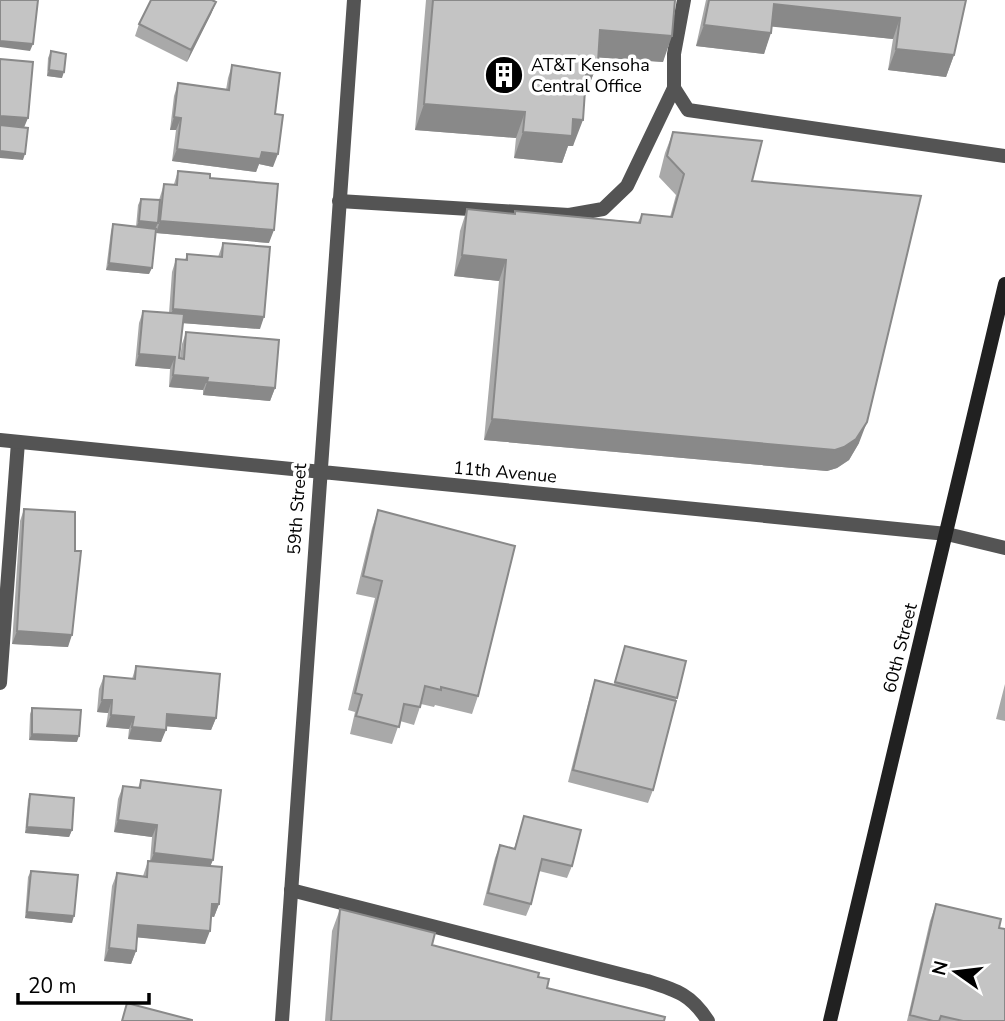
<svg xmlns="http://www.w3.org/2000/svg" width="1005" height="1021" viewBox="0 0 1005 1021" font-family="'Nunito Sans',sans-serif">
<rect width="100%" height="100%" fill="#fff"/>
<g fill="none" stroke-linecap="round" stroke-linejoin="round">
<!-- lane -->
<path stroke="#545454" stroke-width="14" d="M684 0 674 54V88L688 110 1005 156
M339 201 569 215 603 209 627 186 674 88
M0 683 18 442
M291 890 647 981C676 990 691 994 708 1021"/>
<!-- street -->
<path stroke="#545454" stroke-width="14" d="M0 440 947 534 1005 548
M282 1021 354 0"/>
<!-- secondary -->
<path stroke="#212121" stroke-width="14" d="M830 1021 1005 284"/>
</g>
<!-- wall -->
<path fill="#a9a9a9" d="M426 0H675L663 62 598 57V62L588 88H585L573 146H568L562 163 514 158 516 138 415 130Z
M706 0H966L954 55 946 77 888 70 893 39 772 26 764 54 696 46Z
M216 2 211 14 187 62 135 36 139 24Z
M51 51 62 78 47 76 48 58Z
M232 65 275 114 273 167 259 164 256 172 172 161 176 130H170L174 96 178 83 226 90 228 78Z
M673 132 752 181 859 443 849 460 837 468 827 471 484 440 499 281 454 276 460 231 467 209 514 214 515 211 638 222 642 214 670 217 676 195 659 177 665 153Z
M178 171 210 178 269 243 156 233 157 226 149 274 106 270 111 231 113 224 136 227 138 205 141 199 159 200 164 184H174Z
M223 243 260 329 183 323 179 358H180L182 344 186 332 275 388 270 401 203 395V390L169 387 170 369 135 366 139 323 143 311 169 313 172 272 176 259 185 260 187 254 218 257Z
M24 509 75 551 68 647 12 644 20 521Z
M378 510 478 696 472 714 435 705 434 707 421 704 414 725 400 721 392 744 350 734 355 712 348 710 375 598 356 594 372 528Z
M625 646 686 661 653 790 648 803 568 782 591 692 595 680 614 684Z
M136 666 216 718 211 730 166 726 161 742 128 739 129 729 106 727 108 713 97 712 99 689 104 676 132 679Z
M1005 684V721L996 719Z
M32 708 77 742 29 740 30 714Z
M141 780 210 866 219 904 214 917 211 916 205 944 137 937 136 951 131 964 104 961 112 886 117 873 143 876 148 861H150L152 837 114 832 118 799 123 786 138 788Z
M30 794 72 830 69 837 25 833 28 800Z
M524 816 572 866 567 878 539 871 531 904 526 916 483 905 495 858 500 845 514 849Z
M31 871 72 923 25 918 28 877Z
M936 904 999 928 1005 1021H907L930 921Z
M340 909 432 945 538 977 547 988 664 1021H325L332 931Z"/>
<!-- shaded-wall -->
<path fill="#898989" d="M216 2 211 14 187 62 191 50Z
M774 4 900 18 893 39 766 26Z
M704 25 771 33 764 54 696 46Z
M600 30 672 36 663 62 591 57Z
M0 41 33 44 30 51 0 47Z
M896 49 954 55 946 77 888 70Z
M587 61 598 62 588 88H578Z
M49 70 64 72 62 78 47 76Z
M424 104 525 112 516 138 415 130Z
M0 116 28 118 23 130 0 128Z
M174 117 181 118 176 130H170Z
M573 119 583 120 573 146H568L562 163 514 158 523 132Z
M177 149 262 152 278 154 273 167 259 164 256 172 172 161Z
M0 151 25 154 23 160 0 158Z
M139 221 158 223 155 229 136 228Z
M160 221 274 230 269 243 156 233Z
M462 255 506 260 499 281 454 276Z
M109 263 152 268 149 274 106 270Z
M173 309 264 317 260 329 168 322Z
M139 354 175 357 170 369 135 366Z
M173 375 208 378 203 390 169 387Z
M207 382 275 388 270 401 203 395Z
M492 419 867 422 859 443 849 460 837 468 827 471 484 440Z
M17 631 72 635 68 647 12 644Z
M102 700H112L108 713 97 712Z
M167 714 216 718 211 730 163 726Z
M111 715 134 717 129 729 106 727Z
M132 727 166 730 161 742 128 739Z
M32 734 79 736 77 742 29 740Z
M118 820 157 825 152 837 114 832Z
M27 827 72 830 69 837 25 833Z
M154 853 213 860 208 872 149 865Z
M212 904H219L214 917 208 916Z
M27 912 74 916 72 923 25 918Z
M138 925 210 931 205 944 133 937Z
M109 948 136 951 131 964 104 961Z"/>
<!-- building -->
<path fill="#c4c4c4" stroke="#898989" stroke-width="2" d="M0 0H38L33 44 0 41Z
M151 0H212L216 2 191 50 139 24Z
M433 0H675L672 36 600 30 598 62 587 61 583 120 573 119 572 136 523 132 525 112 424 104Z
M709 0H966L954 55 896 49 900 18 774 4 771 33 704 25Z
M51 51 66 54 64 72 49 70Z
M0 59 33 62 28 118 0 116Z
M232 65 280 73 275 114 283 115 278 154 262 152 260 159 177 149 181 118 174 117 178 83 229 90Z
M0 125 28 128 25 154 0 151Z
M673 132 762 141 752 181 921 196 867 422 856 439 844 447 835 450 492 419 506 260 462 255 467 209 515 214V211L640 223 642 214 672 217 684 174 667 156Z
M178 171 210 174V178L278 184 274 230 160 221 164 184 177 185Z
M141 199 160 200 158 223 139 221Z
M113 224 156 229 152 268 109 263Z
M223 243 270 247 264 317 173 309 176 259 187 260V254L222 257Z
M143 311 184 314 179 358 184 359 186 332 279 340 275 388 207 382 208 378 173 375 175 357 139 354Z
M24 509 75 512V551H81L72 635 17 631Z
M378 510 515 546 478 696 441 687V690L425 686 420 707 404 704 399 727 356 716 362 695 355 693 382 581 363 576Z
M625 646 686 661 677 698 615 682Z
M136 666 220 674 216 718 167 714 166 730 132 727 134 717 111 715 112 700H102L104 676 135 679Z
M595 680 676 701 653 790 573 770Z
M32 708 81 710 79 736 32 734Z
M141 780 221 790 213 860 154 853 157 825 118 820 123 786 140 788Z
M30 794 74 798 72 830 27 827Z
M524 816 581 830 572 866 542 859 531 904 488 893 500 845 515 849Z
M148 861 222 867 219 904H212L210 931 138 925 136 951 109 948 117 873 147 877Z
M31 871 78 875 74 916 27 912Z
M936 904 1001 919 999 928 1005 929V1021H963L941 1016 939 1021H933L910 1015Z
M340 909 435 933 432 945 539 973 538 977 549 979 547 988 665 1017 664 1021H331Z
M127 1003 192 1020V1021H122Z"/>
<!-- icons -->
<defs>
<g id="building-disc" transform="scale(2.0125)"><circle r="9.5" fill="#000" stroke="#fff"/><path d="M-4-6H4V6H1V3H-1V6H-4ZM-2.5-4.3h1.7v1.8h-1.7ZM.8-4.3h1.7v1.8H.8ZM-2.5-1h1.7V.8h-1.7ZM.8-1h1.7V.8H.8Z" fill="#fff"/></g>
</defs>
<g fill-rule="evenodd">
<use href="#building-disc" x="504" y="75"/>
</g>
<g text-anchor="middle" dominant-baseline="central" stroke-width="7" stroke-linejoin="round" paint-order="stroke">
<!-- poi labels -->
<g font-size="18" fill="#000" stroke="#fff" text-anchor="start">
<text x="531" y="65">AT&amp;T Kensoha<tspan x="531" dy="21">Central Office</tspan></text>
</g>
<!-- street labels -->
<g font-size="18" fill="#000" stroke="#fff">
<text transform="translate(505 472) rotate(5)">11th Avenue</text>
<text transform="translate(297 509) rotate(-86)">59th Street</text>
<text transform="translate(900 648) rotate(-76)">60th Street</text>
</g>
</g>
<!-- north arrow -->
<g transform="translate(956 972) rotate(284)" stroke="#ffffff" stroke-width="5" paint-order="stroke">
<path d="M0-5L12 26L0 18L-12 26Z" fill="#000000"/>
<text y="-10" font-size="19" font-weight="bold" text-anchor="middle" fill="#000000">N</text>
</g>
<!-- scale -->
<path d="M18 993v10h131v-10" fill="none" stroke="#000000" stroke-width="3.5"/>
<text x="28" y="993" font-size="21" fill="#000000" stroke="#ffffff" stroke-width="5" paint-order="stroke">20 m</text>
</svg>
